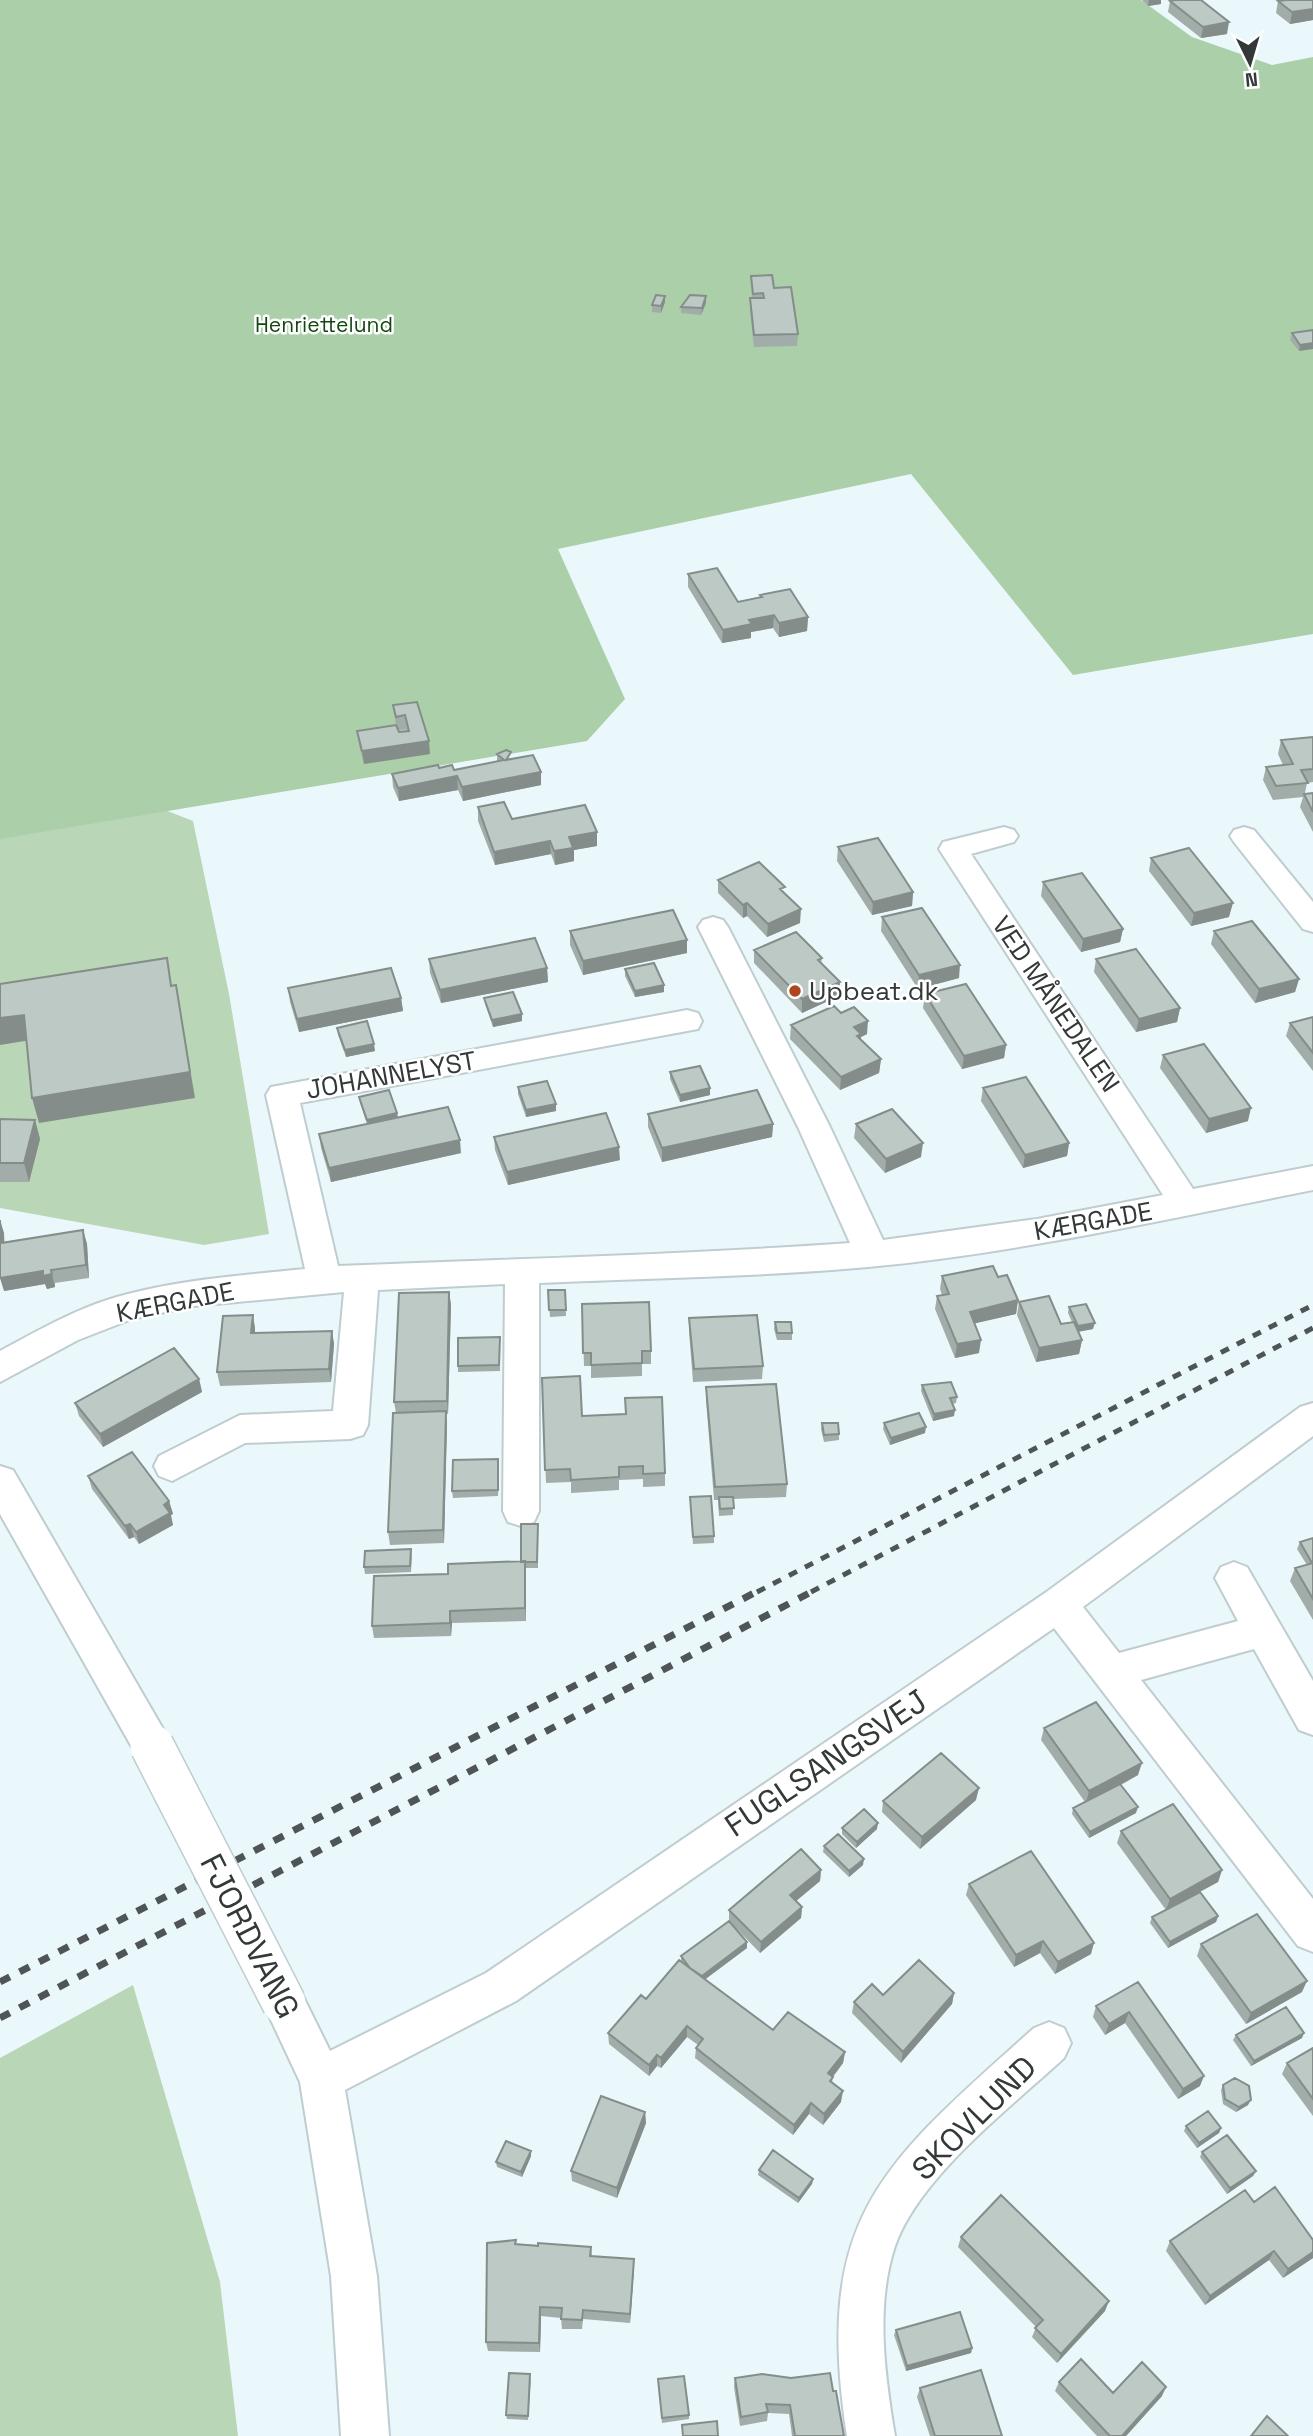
<svg xmlns="http://www.w3.org/2000/svg" width="1313" height="2436" viewBox="0 0 1313 2436" font-family="'Space Grotesk',sans-serif">
<rect width="100%" height="100%" fill="#eaf8fb"/>
<!-- green -->
<path fill="#b9d6b6" d="M137 799 193 821 229 994 269 1234 204 1245 0 1208V819Z
M133 1985 220 2282 238 2436H0V2058Z"/>
<!-- forest -->
<path fill="#abcfa8" d="M0 0H1141L1192 37 1272 65 1313 57V634L1073 675 911 474 558 549 625 699 587 741 0 839Z"/>
<g fill="none" stroke-linecap="round" stroke-linejoin="round">
<!-- minor casing -->
<g stroke="#bfcdd0" stroke-width="4">
<path id="minor" d="M1004 827 1014 830 1018 836 1014 842 971 854 1193 1189 1313 1166V1190C1166 1219 1018 1253 868 1267 759 1277 649 1278 539 1283V1511L534 1522 521 1526 508 1522 503 1511 505 1284 378 1290 368 1425 363 1435 350 1439 245 1443 172 1481 159 1476 154 1466 159 1456 240 1415 333 1411 344 1292 194 1306 132 1319 78 1340 0 1382V1351C41 1329 82 1305 128 1294 186 1279 245 1275 305 1269L266 1095 271 1087 687 1010 698 1013 702 1021 698 1029 300 1103 338 1266C508 1259 680 1255 850 1243L798 1127 698 927 703 920 713 917 723 920 728 927 830 1127 883 1240 1037 1219 1163 1195 939 849 943 842Z
M1244 827 1254 830 1313 902V932L1303 929 1234 842 1230 836 1234 830Z
M1313 1403V1436L1083 1607 1119 1653 1238 1621 1215 1578 1221 1567 1234 1562 1247 1567 1313 1681V1735L1299 1730 1254 1649 1141 1680 1313 1899V1952L1298 1946 1054 1628 516 2001 345 2090 377 2276 389 2436H341L331 2276 300 2082 263 2003 269 1988 284 1982 299 1988 330 2051 486 1973 1045 1593 1300 1407Z
M0 1466 13 1470 166 1734 172 1746 166 1758 152 1764 138 1758 0 1514Z
M1049 2022 1064 2028 1071 2043 1064 2058C1011 2107 919 2177 895 2246 875 2306 885 2376 895 2436H847C813 2217 881 2165 1034 2028Z"/>
</g>
<!-- minor -->
<use href="#minor" fill="#fff" fill-rule="evenodd"/>
<!-- rail-far1 -->
<path stroke="#4f5557" stroke-width="5" stroke-dasharray="9 9" stroke-linecap="butt" d="M757 1592 1313 1305
M811 1592 1313 1328"/>
<!-- rail -->
<path stroke="#4f5557" stroke-width="7" stroke-dasharray="11 11" stroke-linecap="butt" d="M0 1982 760 1590
M0 2018 815 1590"/>
<!-- minor-bridge casing -->
<g stroke="#bfcdd0" stroke-width="46" stroke-linecap="butt">
<path id="minor-bridge" d="M152 1746 284 2003"/>
</g>
<!-- minor-bridge -->
<use href="#minor-bridge" stroke="#fff" stroke-width="43"/>
</g>
<!-- wall -->
<path fill="#a2ada9" fill-rule="evenodd" d="M1142 0H1161V4L1148 6Z
M1313 0V20L1290 24 1276 13 1278 1Z
M1170 1 1227 34 1201 38 1168 12Z
M751 276 774 288 798 334 797 346 754 347 750 311V298H752Z
M665 302 661 313 652 312V305Z
M706 303 701 315 681 313V307Z
M1313 330 1299 351 1290 340 1292 333Z
M688 574 738 602 760 598V595L808 617 807 631 779 637 773 628 751 632V638L722 643 688 587Z
M417 702 430 754 364 764 359 745 357 731 396 725 393 705ZM406 729 407 731 399 732 398 730Z
M1313 737V782L1307 783 1305 793H1313V832L1300 807 1303 797 1273 800 1263 780 1266 767 1283 765 1278 754 1281 740Z
M497 754 512 759 541 772V785L463 801 458 790 399 801 393 787 392 774 439 768 454 770 497 761Z
M478 807 512 819 597 832V846L574 850V861L555 865 551 854 495 865 478 821Z
M838 847 913 892 912 906 872 915 837 861Z
M1151 858 1229 917 1191 926 1149 871Z
M718 880 784 893 800 923 767 937 747 916 743 918 718 893Z
M1043 882 1123 929 1120 942 1081 952 1041 896Z
M882 917 959 978 918 989 881 931Z
M570 931 687 953 583 975 570 945Z
M1214 931 1299 979 1295 992 1255 1003 1211 944Z
M754 950 822 958 821 964 839 996 802 1013 754 963Z
M429 959 547 968 548 982 441 1003 430 973Z
M1096 959 1180 1008 1177 1022 1136 1032 1094 972Z
M625 969 664 992 635 997 625 976Z
M288 988 401 998 403 1011 299 1032 290 1002Z
M925 994 1006 1045 1004 1058 962 1069 923 1008Z
M484 998 522 1021 493 1027 485 1004Z
M841 1013 867 1034 861 1037V1039L881 1059 879 1073 840 1090 790 1039 791 1025Z
M1313 1017V1071L1286 1036 1290 1023Z
M337 1028 375 1051 346 1057 338 1035Z
M1163 1055 1248 1121 1206 1133 1160 1068Z
M670 1072 710 1088V1095L680 1102 670 1079Z
M518 1087 556 1111 526 1117 518 1094Z
M983 1088 1069 1143 1067 1156 1023 1168 981 1101Z
M359 1097 397 1113 398 1117 461 1153 331 1182 321 1148 319 1134 367 1124 360 1103Z
M648 1114 773 1124 772 1137 662 1162 648 1127Z
M0 1119 35 1120 40 1139 29 1182H0Z
M856 1124 921 1157 885 1173 854 1138Z
M494 1137 620 1160 508 1185 495 1150Z
M83 1230 87 1244 89 1278 55 1283V1287L47 1289 45 1284 4 1291V1233V1242Z
M942 1276 998 1277 1018 1300 1016 1314 975 1323 979 1353 955 1358 935 1309 937 1296 942 1295 940 1289Z
M548 1290H565L566 1316 550 1317Z
M449 1292 451 1305 448 1414H446L447 1424 444 1543 390 1545 388 1532 396 1413 394 1402Z
M1019 1302 1061 1324 1072 1322 1068 1313 1069 1307 1093 1329 1078 1332 1082 1340 1079 1354 1036 1362 1017 1315Z
M582 1304 651 1351V1364H642V1376L591 1378V1366H584Z
M253 1315 255 1329V1333L332 1331 334 1344 331 1382 220 1386 217 1372Z
M689 1318 763 1366 762 1379 693 1382 689 1331Z
M775 1322 792 1333V1340H777L774 1329Z
M500 1337V1371L458 1372V1366Z
M542 1378 582 1416 625 1414V1398L665 1473V1486L643 1487V1479L619 1480V1490L571 1493V1482L546 1483Z
M199 1379 202 1392 103 1447 79 1416 75 1403Z
M922 1385 957 1397 956 1403 952 1404 954 1416 933 1421 921 1391Z
M706 1387 787 1484 786 1497 733 1499V1515L719 1516 718 1500H714L706 1400Z
M822 1423 839 1434V1440L824 1442 821 1429Z
M884 1423 925 1433 890 1445 883 1429Z
M499 1466 498 1496 453 1498 452 1491Z
M88 1476 169 1501 173 1514 170 1515 173 1525 139 1544 134 1537 129 1539 92 1489Z
M690 1497 714 1536V1543L693 1544Z
M538 1524V1568H525L526 1621 452 1623 451 1636 374 1638 372 1626 448 1574 521 1561Z
M1313 1538V1620L1290 1581 1295 1568 1307 1565 1297 1549 1300 1542Z
M411 1549 412 1556 411 1572 365 1574 364 1567Z
M1044 1728 1138 1775 1121 1785 1136 1813 1089 1838 1072 1814 1073 1808 1085 1802 1041 1740Z
M976 1800 920 1849 882 1812 883 1801Z
M842 1828 877 1829 856 1848 842 1834Z
M1121 1831 1222 1870 1218 1882 1183 1901 1218 1916 1216 1922 1168 1948 1150 1923 1152 1917 1166 1910 1117 1843Z
M824 1846 863 1865 849 1877 823 1852Z
M821 1870 820 1881 796 1901 802 1907 801 1918 760 1953 734 1926 747 1942V1948L705 1979 773 2030 845 2052 843 2063 833 2077 832 2083 841 2102 823 2125 809 2114 793 2135 695 2058 696 2048 698 2045 687 2037 661 2068 657 2066 649 2076 609 2044 608 2033 646 1999 681 1961V1956L729 1921V1910Z
M969 1884 1091 1954 1055 1974 1040 1953 1014 1967 966 1895Z
M1201 1944 1302 1992 1246 2024 1197 1956Z
M1138 1982 1200 2086 1178 2099 1125 2023 1105 2035 1093 2017 1096 2006Z
M954 1993 952 2004 901 2063 852 2013 854 2002 883 1995Z
M1236 2035 1302 2038 1251 2066 1233 2040Z
M1313 2048V2116L1282 2074 1287 2063Z
M1223 2085 1248 2105 1236 2112 1223 2104 1221 2090Z
M645 2112 646 2123 617 2198 572 2181 571 2171Z
M1186 2126 1221 2128 1219 2133 1197 2148 1184 2131Z
M531 2151V2156L522 2177 497 2167 496 2162Z
M1202 2152 1256 2171 1253 2176 1227 2194 1200 2157Z
M759 2170 813 2179 812 2184 798 2203 758 2175Z
M1254 2202 1313 2240V2258L1283 2278 1269 2260 1205 2305 1166 2251 1170 2241Z
M961 2237 1105 2311 1057 2363 1032 2337 1036 2327 958 2247Z
M517 2244 591 2247 592 2256 634 2268 630 2323 583 2319 582 2329H562L561 2318 541 2316 540 2352 488 2351 486 2342Z
M896 2330 972 2348 971 2353 906 2371 894 2335Z
M531 2378 528 2420 507 2419 506 2415Z
M735 2378 833 2391 844 2436H792L789 2414 768 2413 767 2421 740 2426 734 2387Z
M1059 2382 1113 2393 1162 2396 1126 2436H1097L1055 2391Z
M658 2384 689 2415V2419L662 2423Z
M920 2388 1002 2436H930L917 2397Z"/>
<!-- shaded-wall -->
<path fill="#848d8a" d="M1149 0H1161V4L1148 6Z
M1313 9V20L1290 24 1292 12Z
M1229 22 1227 34 1201 38 1203 27Z
M665 296V302L661 313V306Z
M706 296V303L701 315 702 308Z
M1313 343V349L1299 351 1300 345Z
M774 615 773 628 751 632V638L722 643 723 630 749 620Z
M808 617 807 631 779 637V623Z
M429 741 430 754 364 764 362 751Z
M541 772V785L463 801 462 787Z
M457 776 458 790 399 801 398 788Z
M597 832V846L574 850V861L555 865 554 851 569 837Z
M550 841 551 854 495 865 494 852Z
M913 892 912 906 872 915 873 902Z
M747 903V916L743 918V905Z
M1233 903 1229 917 1191 926 1194 913Z
M801 909 800 923 767 937 768 924Z
M1123 929 1120 942 1081 952 1083 939Z
M687 940V953L583 975V961Z
M960 965 959 978 918 989 919 975Z
M547 968 548 982 441 1003 440 990Z
M1299 979 1295 992 1255 1003 1259 989Z
M840 982 839 996 802 1013V999Z
M176 985 195 1098 39 1123 32 1098Z
M664 985V992L635 997V991Z
M401 998 403 1011 299 1032 297 1019Z
M1180 1008 1177 1022 1136 1032 1139 1019Z
M522 1014V1021L493 1027 492 1020Z
M24 1015 31 1040 0 1045V1018Z
M868 1021 867 1034 861 1037 860 1047 854 1027Z
M374 1044 375 1051 346 1057 345 1050Z
M1006 1045 1004 1058 962 1069 964 1056Z
M881 1059 879 1073 840 1090 841 1077Z
M710 1088V1095L680 1102V1095Z
M556 1104V1111L526 1117V1110Z
M1251 1108 1248 1121 1206 1133 1209 1119Z
M397 1113 398 1120 368 1127 367 1120Z
M35 1120 40 1139 29 1182 24 1163Z
M773 1124 772 1137 662 1162V1148Z
M460 1140 461 1153 331 1182 329 1168Z
M923 1143 921 1157 885 1173 886 1159Z
M1069 1143 1067 1156 1023 1168 1025 1155Z
M619 1147 620 1160 508 1185 507 1172Z
M0 1220 4 1233 5 1256 1 1243Z
M83 1230 87 1244 89 1278 86 1265Z
M51 1270 55 1287 47 1289 45 1284 4 1291 0 1278Z
M449 1292 451 1305 448 1414 447 1401Z
M1018 1300 1016 1314 968 1325 970 1312Z
M253 1315 255 1329 254 1346 251 1333Z
M1095 1323 1093 1329 1076 1332 1078 1326Z
M332 1331 334 1344 331 1382 329 1369Z
M981 1340 979 1353 955 1358 957 1344Z
M1082 1340 1079 1354 1036 1362 1039 1348Z
M199 1379 202 1392 103 1447 100 1434Z
M955 1410 954 1416 933 1421 934 1414Z
M446 1411 447 1424 444 1543 443 1530Z
M926 1427 925 1433 890 1445 891 1438Z
M169 1501 173 1514 171 1515 173 1525 139 1544 136 1532 164 1505Z
M130 1524 134 1537 129 1539 125 1526Z
M525 1561 526 1574V1621L525 1608Z
M450 1611 452 1623 451 1636 450 1623Z
M1142 1763 1138 1775 1086 1803 1089 1791Z
M979 1788 976 1800 920 1849 922 1837Z
M1138 1807 1136 1813 1089 1838 1090 1832Z
M878 1823 877 1829 856 1848 857 1842Z
M864 1859 863 1865 849 1877V1871Z
M821 1870 820 1881 789 1907 790 1895Z
M1222 1870 1218 1882 1166 1910 1170 1899Z
M802 1907 801 1918 760 1953 761 1942Z
M1218 1916 1216 1922 1168 1948 1170 1942Z
M1043 1941 1040 1953 1014 1967 1016 1955Z
M747 1942V1948L699 1984V1978Z
M1094 1943 1091 1954 1055 1974 1058 1962Z
M1307 1981 1302 1992 1246 2024 1251 2013Z
M954 1993 952 2004 901 2063 903 2052Z
M1129 2012 1125 2023 1105 2035 1109 2024Z
M687 2026V2037L661 2068V2058Z
M1304 2033 1302 2038 1251 2066 1254 2061Z
M845 2052 843 2063 827 2084 828 2073Z
M657 2055V2066L649 2076V2065Z
M1204 2076 1200 2086 1178 2099 1183 2089Z
M843 2091 841 2102 823 2125 824 2114Z
M1251 2100 1248 2105 1236 2112 1239 2107Z
M811 2103 809 2114 793 2135 794 2125Z
M645 2112 646 2123 617 2198V2188Z
M1221 2128 1219 2133 1197 2148 1199 2143Z
M531 2151V2156L522 2177 521 2172Z
M1256 2171 1253 2176 1227 2194 1230 2188Z
M813 2179 812 2184 798 2203 799 2198Z
M1274 2251 1269 2260 1205 2305 1210 2296Z
M1313 2252V2258L1283 2278 1288 2269Z
M634 2259V2268L630 2323V2314Z
M1109 2301 1105 2311 1057 2363 1061 2354Z
M540 2307 541 2316 540 2352 539 2343Z
M972 2348 971 2353 906 2371 907 2366Z
M1166 2387 1162 2396 1126 2436H1122Z"/>
<!-- building -->
<path fill="#bcc9c5" stroke="#848d8a" stroke-width="2" d="M1175 0H1201L1229 22 1203 27 1170 1Z
M1287 0H1313V9L1292 12 1278 1Z
M772 275 774 288 791 287 798 334 754 335 750 298H764L763 293 753 294 751 276Z
M656 295 665 296 661 306 652 305Z
M690 295 706 296 702 308 681 307Z
M1313 330V343L1300 345 1292 333Z
M717 568 738 602 762 597 760 595 790 589 808 617 779 623 774 615 749 620 752 624 723 630 688 574Z
M417 702 429 741 362 751 357 731 396 725 399 732 409 731 405 715 396 717 393 705Z
M1313 737V769L1301 770 1308 783 1276 786 1266 767 1293 764 1281 740Z
M506 750 511 752 506 760 533 755 541 772 462 787 457 776 398 788 392 774 438 765 439 768 452 765 454 770 504 760 497 754Z
M1313 793V812L1304 794Z
M504 802 512 819 585 805 597 832 569 837 573 848 554 851 550 841 494 852 478 807Z
M878 838 913 892 873 902 838 847Z
M1189 848 1233 903 1194 913 1151 858Z
M759 862 785 887 780 889 801 909 768 924 747 903 743 905 718 880Z
M1082 873 1123 929 1083 939 1043 882Z
M922 908 960 965 919 975 882 917Z
M673 910 687 940 583 961 570 931Z
M1252 921 1299 979 1259 989 1214 931Z
M796 932 822 958 818 960 840 982 802 999 754 950Z
M535 938 547 968 440 990 429 959Z
M1136 949 1180 1008 1139 1019 1096 959Z
M167 958 171 986 176 985 190 1072 32 1098 24 1015 0 1018V984Z
M654 963 664 985 635 991 625 969Z
M391 968 401 998 297 1019 288 988Z
M966 984 1006 1045 964 1056 925 994Z
M513 992 522 1014 492 1020 484 998Z
M834 1006 841 1013 854 1007 868 1021 854 1027 861 1034 857 1036 881 1059 841 1077 791 1025Z
M1313 1017V1053L1290 1023Z
M367 1021 374 1044 345 1050 337 1028Z
M1204 1044 1251 1108 1209 1119 1163 1055Z
M700 1066 710 1088 680 1095 670 1072Z
M1026 1077 1069 1143 1025 1155 983 1088Z
M547 1081 556 1104 526 1110 518 1087Z
M389 1090 397 1113 367 1120 359 1097Z
M757 1090 773 1124 662 1148 648 1114Z
M448 1107 460 1140 329 1168 319 1134Z
M892 1109 923 1143 886 1159 856 1124Z
M606 1113 619 1147 507 1172 494 1137Z
M0 1119 35 1120 24 1163H0Z
M0 1220 1 1243 83 1230 86 1265 51 1270 52 1274 43 1276V1271L0 1278Z
M993 1266 998 1277 1007 1275 1018 1300 970 1312 981 1340 957 1344 937 1296 949 1294 942 1276Z
M548 1290H565L566 1310H549Z
M449 1292 447 1401 394 1402 399 1293Z
M1049 1296 1061 1324 1074 1322 1082 1340 1039 1348 1019 1302Z
M649 1302 651 1351H642V1363L591 1365V1353H583L582 1304Z
M1086 1304 1095 1323 1078 1326 1069 1307Z
M253 1315 251 1333 332 1331 329 1369 217 1372 223 1316Z
M757 1315 763 1366 694 1369 689 1318Z
M775 1322H791L792 1333H777Z
M500 1337 499 1365 458 1366V1338Z
M174 1348 199 1379 100 1434 75 1403Z
M580 1376 582 1416 626 1414 625 1398 662 1397 665 1473 643 1474V1466L619 1467V1477L571 1480 570 1469 545 1470 542 1378Z
M951 1382 957 1397 950 1398 955 1410 934 1414 922 1385Z
M776 1384 787 1484 715 1487 706 1387Z
M446 1411 443 1530 388 1532 393 1413Z
M919 1413 926 1427 891 1438 884 1423Z
M822 1423H838L839 1434 824 1435Z
M132 1452 169 1501 164 1505 170 1513 136 1532 130 1524 125 1526 88 1476Z
M498 1459V1490L452 1491 453 1460Z
M711 1496 714 1536 693 1537 690 1497Z
M719 1497H733L734 1508 720 1509Z
M521 1524H538L537 1562H521Z
M1313 1538V1563H1312L1300 1542Z
M411 1549 410 1566 364 1567 365 1551Z
M525 1561V1608L450 1611V1623L372 1626 374 1576 448 1574V1564Z
M1313 1563V1599L1295 1568Z
M1096 1702 1142 1763 1089 1791 1044 1728Z
M941 1753 979 1788 922 1837 883 1801Z
M1120 1784 1138 1807 1090 1832 1073 1808Z
M1173 1804 1222 1870 1170 1899 1121 1831Z
M864 1809 878 1823 857 1842 842 1828Z
M838 1834 864 1859 849 1871 824 1846Z
M801 1849 821 1870 790 1895 802 1907 761 1942 729 1910Z
M1031 1851 1094 1943 1058 1962 1043 1941 1016 1955 969 1884Z
M1200 1892 1218 1916 1170 1942 1152 1917Z
M1257 1914 1307 1981 1251 2013 1201 1944Z
M729 1921 747 1942 702 1976 690 1968 681 1956Z
M679 1960 773 2030 788 2012 845 2052 828 2073 833 2077 830 2081 843 2091 824 2114 811 2103 794 2125 696 2048 703 2039 687 2026 661 2058 657 2055 649 2065 608 2033 641 1995 646 1999Z
M919 1960 954 1993 903 2052 854 2002 872 1984 883 1995Z
M1138 1982 1204 2076 1183 2089 1129 2012 1109 2024 1096 2006Z
M1286 2007 1304 2033 1254 2061 1236 2035Z
M1313 2048V2099L1287 2063Z
M1235 2078 1249 2086 1251 2100 1239 2107 1225 2099 1223 2085Z
M601 2096 645 2112 617 2188 571 2171Z
M1208 2111 1221 2128 1199 2143 1186 2126Z
M1227 2135 1256 2171 1230 2188 1202 2152Z
M506 2141 531 2151 521 2172 496 2162Z
M773 2150 813 2179 799 2198 759 2170Z
M1275 2187 1313 2240V2252L1288 2269 1274 2251 1210 2296 1170 2241 1245 2190 1254 2202Z
M1001 2195 1109 2301 1061 2354 1035 2328 1043 2320 961 2237Z
M516 2240 515 2244 538 2246V2243L591 2247 590 2256 634 2259 630 2314 583 2310 582 2320 561 2319 562 2308 540 2307 539 2343 486 2342 487 2243Z
M960 2312 972 2348 907 2366 896 2330Z
M1081 2359 1113 2393 1142 2362 1166 2387 1122 2436H1110L1059 2382Z
M981 2370 1002 2436H935L920 2388Z
M509 2373 530 2374 528 2416 506 2415Z
M830 2373 833 2391H836L844 2436H795L790 2405 766 2404 768 2412 741 2417 735 2378 762 2374 791 2378Z
M684 2376 689 2415 662 2418 658 2379Z
M1267 2416 1288 2436H1251Z
M717 2421 718 2436H683L682 2425Z"/>
<!-- markers -->
<circle fill="#ae4720" stroke="#fff" stroke-width="2.5" cx="795" cy="991" r="7"/>
<g text-anchor="middle" dominant-baseline="central" stroke-width="5" stroke-linejoin="round" paint-order="stroke">
<!-- far-park labels -->
<g font-size="21" fill="#144613" stroke="#fff">
<text x="324" y="324">Henriettelund</text>
</g>
<!-- poi labels -->
<g font-size="26" fill="#333839" stroke="#fff" text-anchor="start">
<text x="809" y="991">Upbeat.dk</text>
</g>
<!-- street labels -->
<g font-size="26" fill="#333839" stroke="#fff">
<text transform="translate(1056 1004) rotate(56)">VED MÅNEDALEN</text>
<text transform="translate(391 1075) rotate(-10)">JOHANNELYST</text>
<text transform="translate(1093 1221) rotate(-10)">KÆRGADE</text>
<text transform="translate(175 1302) rotate(-11)">KÆRGADE</text>
</g>
<!-- near-street labels -->
<g font-size="32" fill="#333839" stroke="#fff">
<text transform="translate(826 1763) rotate(-34)">FUGLSANGSVEJ</text>
<text transform="translate(250 1936) rotate(63)">FJORDVANG</text>
<text transform="translate(974 2118) rotate(-45)">SKOVLUND</text>
</g>
</g>
<!-- north arrow -->
<g transform="translate(1250 63) rotate(175)" stroke="#ffffff" stroke-width="5" paint-order="stroke">
<path d="M0-5L12 26L0 18L-12 26Z" fill="#333839"/>
<text y="-10" font-size="19" font-weight="bold" text-anchor="middle" fill="#333839">N</text>
</g>
</svg>
